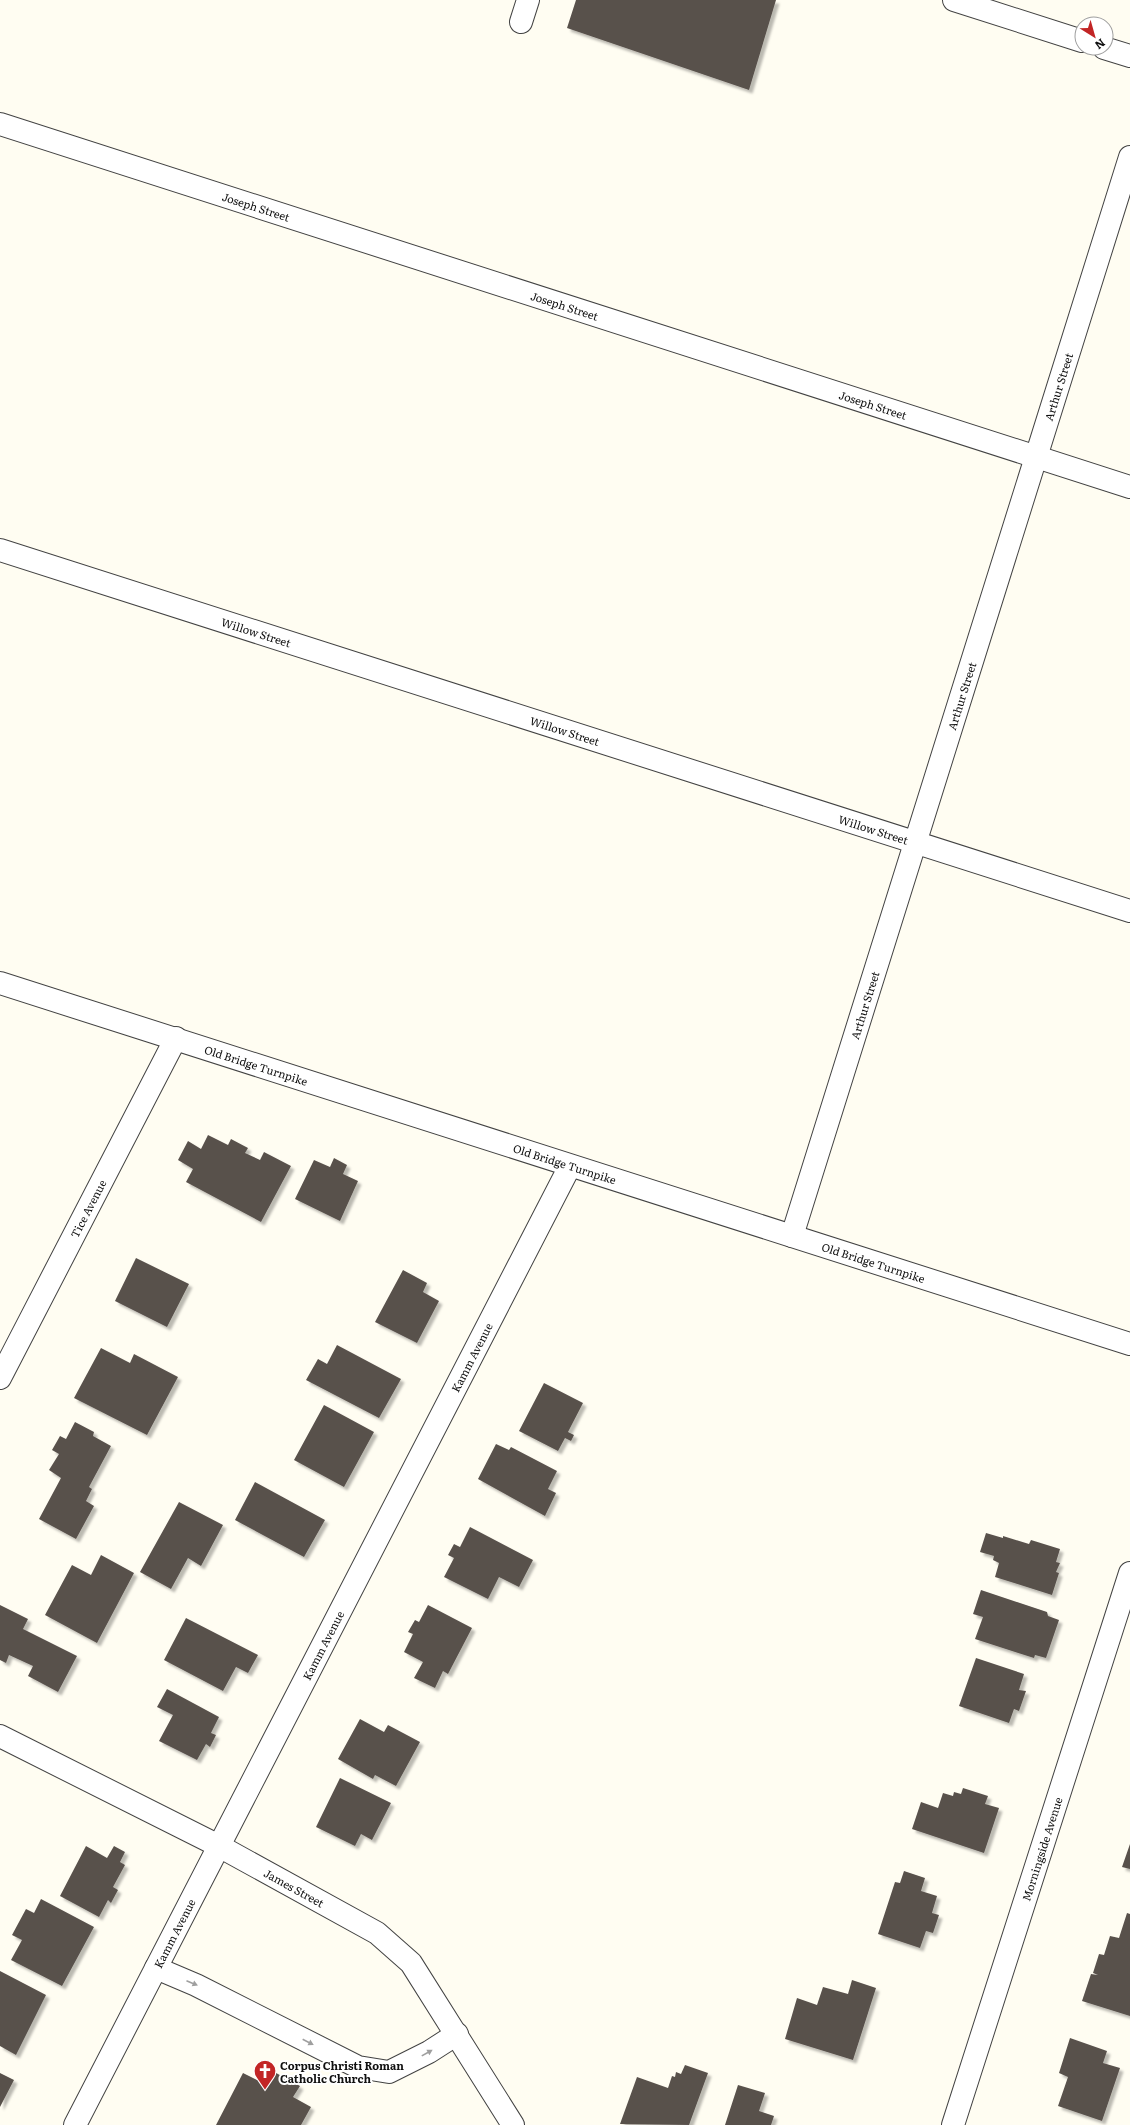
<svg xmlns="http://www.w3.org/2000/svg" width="1130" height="2125" viewBox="0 0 1130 2125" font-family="Literata,serif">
<defs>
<filter id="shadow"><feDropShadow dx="3.5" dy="3.5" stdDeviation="1" flood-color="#0004"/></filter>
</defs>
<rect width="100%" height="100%" fill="#fffdf2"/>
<!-- building -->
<path fill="#59514c" filter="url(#shadow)" d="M576 0H776L749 90 567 28Z
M208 1135 228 1145 231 1139 248 1148 245 1153 260 1160 264 1152 291 1166 261 1222 186 1182 193 1169 178 1160 188 1141 201 1149Z
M334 1158 347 1165 343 1174 358 1181 340 1221 295 1199 314 1160 330 1167Z
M136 1258 189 1284 167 1327 115 1301Z
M403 1270 427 1283 423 1292 439 1301 417 1343 375 1322Z
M337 1345 401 1379 379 1418 306 1380 318 1359 327 1364Z
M101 1348 130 1363 134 1354 178 1377 147 1435 74 1398Z
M544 1383 583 1403 568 1432 574 1435 571 1441 565 1438 558 1451 519 1431Z
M324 1405 374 1432 344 1487 294 1460Z
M75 1422 94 1432 93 1436 111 1446 89 1487 92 1489 86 1501 94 1506 76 1539 39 1519 61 1478 49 1470 59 1454 52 1450 60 1436 66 1439Z
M496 1444 509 1450 511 1447 557 1471 548 1489 556 1493 545 1516 478 1479Z
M255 1482 325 1520 304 1557 235 1520Z
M179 1502 223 1525 201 1566 188 1558 171 1589 140 1572Z
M470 1527 533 1560 519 1587 499 1577 488 1599 444 1577 454 1558 448 1555 454 1544 460 1547Z
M986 1533 1003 1538V1536L1029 1544 1031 1540 1060 1549 1056 1562 1060 1563 1056 1572 1059 1573 1052 1595 995 1577 999 1563 993 1560 994 1556 980 1552Z
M101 1555 134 1573 97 1643 45 1615 72 1565 91 1575Z
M981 1590 1047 1612 1048 1616 1059 1620 1046 1658 1035 1655 1034 1658 975 1639 983 1617 973 1614Z
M0 1605 28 1619 23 1629 77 1656 58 1692 28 1676 33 1666 9 1655 6 1663 0 1660Z
M428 1605 472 1628 448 1674 443 1671 435 1688 414 1678 423 1662 404 1652 413 1634 408 1632 415 1620 419 1622Z
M186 1618 258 1655 248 1673 236 1667 223 1691 164 1660Z
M976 1658 1024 1674 1019 1690 1026 1691 1019 1711 1014 1709 1009 1723 959 1706Z
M167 1689 219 1717 211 1733 216 1735 210 1747 206 1744 197 1760 159 1741 173 1715 157 1707Z
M360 1719 384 1732 388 1725 420 1742 396 1786 375 1775 373 1779 338 1759Z
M340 1778 391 1803 372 1840 361 1834 355 1846 316 1827Z
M963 1788 988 1796 985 1804 999 1808 984 1853 912 1829 921 1802 938 1808 943 1793 953 1796 954 1792 961 1794Z
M1130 1844V1869L1122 1867Z
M86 1846 107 1858 114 1846 125 1852 120 1862 125 1865 113 1887 118 1890 111 1903 108 1900 99 1917 60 1896Z
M904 1871 925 1878 921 1891 937 1896 932 1913 939 1915 933 1933 926 1931 920 1948 878 1934 895 1882 900 1883Z
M41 1899 94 1927 62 1986 11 1960 22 1940 12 1935 26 1909 34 1913Z
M1127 1913 1130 1914V2016L1082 2001 1091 1974 1098 1975 1093 1973 1099 1954 1104 1955 1110 1936 1119 1938Z
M0 1971 46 1995 16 2055 0 2046Z
M852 1980 876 1988 853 2060 785 2039 797 1998 817 2005 823 1987 848 1994Z
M1070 2038 1107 2051 1103 2063 1120 2068 1102 2121 1058 2106 1068 2077 1059 2073Z
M685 2065 708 2073 689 2125 620 2124 637 2077 668 2088 672 2076 675 2077 676 2072 681 2074Z
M265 2067 300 2086 293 2097 311 2107 301 2125H216L243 2073 257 2080Z
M0 2073 14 2080 0 2107Z
M738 2085 765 2093 759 2111 774 2116 771 2125H725Z"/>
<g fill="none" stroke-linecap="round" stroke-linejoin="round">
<!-- minor casing -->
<g stroke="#434343" stroke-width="24">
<g id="minor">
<path d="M954 0 1082 41"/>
<path d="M521 22 528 0"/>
<path d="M1104 48 1130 56"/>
<path id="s1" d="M0 124 1130 487"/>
<path id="s2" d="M0 550 1130 911"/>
<path id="s3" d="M0 983 1130 1344"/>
<path id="s4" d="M792 1236 1130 157"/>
<path id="s5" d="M0 1378 176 1038"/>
<path id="s6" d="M0 1736 219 1846 377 1933 411 1963 513 2125"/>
<path d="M156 1968 196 1985 358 2067 389 2072 429 2052 457 2034"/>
<path id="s7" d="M75 2125 570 1166"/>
<path id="s8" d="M953 2125 1130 1573"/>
</g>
</g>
<!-- minor -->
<use href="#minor" stroke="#fff" stroke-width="22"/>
</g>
<!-- one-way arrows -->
<defs><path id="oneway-solid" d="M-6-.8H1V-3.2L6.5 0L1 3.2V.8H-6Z"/></defs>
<g fill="#9f9f9f">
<use href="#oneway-solid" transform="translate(192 1983) rotate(23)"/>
<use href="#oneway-solid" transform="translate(308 2042) rotate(27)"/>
<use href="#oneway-solid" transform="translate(427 2053) rotate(-29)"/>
</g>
<!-- icons -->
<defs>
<g id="church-pin" transform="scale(1.15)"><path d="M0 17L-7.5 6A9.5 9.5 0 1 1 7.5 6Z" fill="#c22525" stroke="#fff"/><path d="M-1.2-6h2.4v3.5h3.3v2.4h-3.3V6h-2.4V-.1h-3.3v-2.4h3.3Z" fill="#fff"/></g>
</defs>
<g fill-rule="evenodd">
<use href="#church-pin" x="265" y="2071"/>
</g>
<g text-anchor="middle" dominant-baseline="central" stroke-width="4" stroke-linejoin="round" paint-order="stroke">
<!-- street labels -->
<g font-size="11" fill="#101010" stroke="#fff">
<text stroke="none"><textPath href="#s1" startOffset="269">Joseph Street</textPath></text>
<text stroke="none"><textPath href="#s1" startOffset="593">Joseph Street</textPath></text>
<text stroke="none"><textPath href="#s4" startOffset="890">Arthur Street</textPath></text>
<text stroke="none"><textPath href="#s1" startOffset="917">Joseph Street</textPath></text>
<text stroke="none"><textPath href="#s2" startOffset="269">Willow Street</textPath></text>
<text stroke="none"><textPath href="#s4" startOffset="566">Arthur Street</textPath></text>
<text stroke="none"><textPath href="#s2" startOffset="593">Willow Street</textPath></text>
<text stroke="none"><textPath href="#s2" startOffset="917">Willow Street</textPath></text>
<text stroke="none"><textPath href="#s4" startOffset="242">Arthur Street</textPath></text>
<text stroke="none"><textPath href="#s3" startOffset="269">Old Bridge Turnpike</textPath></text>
<text stroke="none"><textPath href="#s3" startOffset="593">Old Bridge Turnpike</textPath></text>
<text stroke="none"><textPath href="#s5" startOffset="191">Tice Avenue</textPath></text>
<text stroke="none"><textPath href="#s3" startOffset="917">Old Bridge Turnpike</textPath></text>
<text stroke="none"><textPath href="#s7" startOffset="864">Kamm Avenue</textPath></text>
<text stroke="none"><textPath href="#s7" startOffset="540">Kamm Avenue</textPath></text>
<text stroke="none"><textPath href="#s8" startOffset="290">Morningside Avenue</textPath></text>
<text stroke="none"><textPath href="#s6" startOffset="331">James Street</textPath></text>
<text stroke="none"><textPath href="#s7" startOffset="216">Kamm Avenue</textPath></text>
</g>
<!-- poi labels -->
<g font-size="11" font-weight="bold" fill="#101010" stroke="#fff" text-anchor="start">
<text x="280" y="2065">Corpus Christi Roman<tspan x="280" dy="13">Catholic Church</tspan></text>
</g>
</g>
<!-- north arrow -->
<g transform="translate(1094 36) rotate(143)"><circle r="19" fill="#ffffff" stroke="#9f9f9f"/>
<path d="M0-3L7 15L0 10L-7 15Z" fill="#c22525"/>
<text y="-6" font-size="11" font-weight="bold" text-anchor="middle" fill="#101010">N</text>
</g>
</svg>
